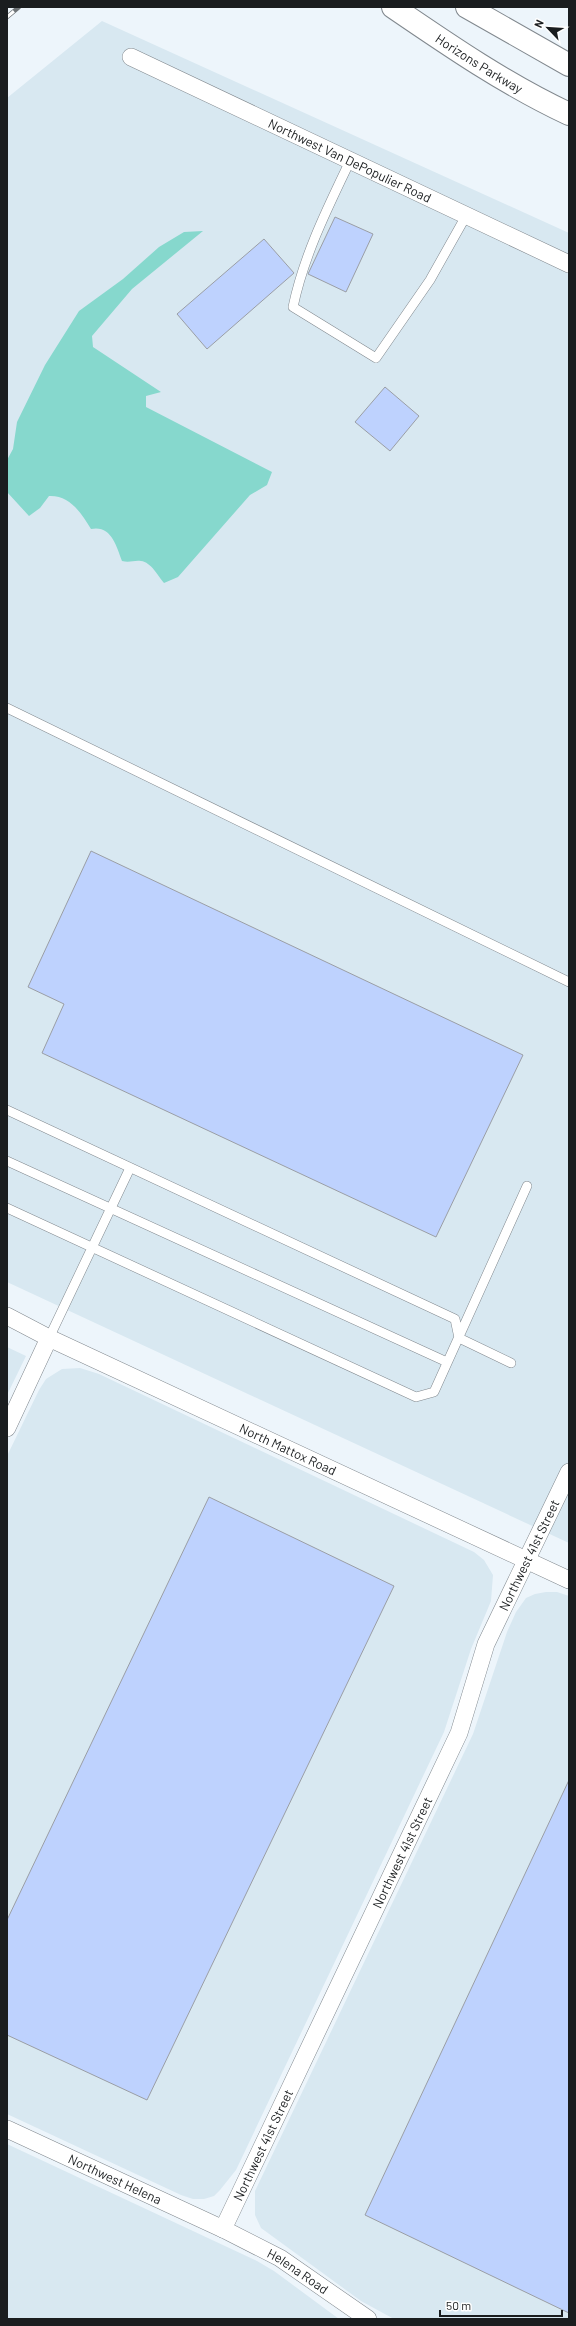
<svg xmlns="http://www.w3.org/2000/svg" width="576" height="2326" viewBox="0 0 576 2326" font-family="Barlow,sans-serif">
<rect width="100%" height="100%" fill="#edf5fb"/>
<!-- built -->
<path fill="#d8e8f1" d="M102 21 569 233V1543L7 1282V98Z
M7 1347 26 1356 7 1395Z
M80 1368 99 1374 474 1552 484 1560 493 1575 491 1601 471 1649 444 1732 236 2170 220 2190 214 2196 204 2199H193L181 2195 7 2114V1456L39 1390 46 1379 62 1369Z
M546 1592H557L569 1596V2319H394L361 2301 261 2228 255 2215V2191L473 1734 507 1632 516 1612 526 1598 535 1594Z
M7 2144 257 2261 274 2271 339 2319H7Z"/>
<!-- water -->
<path fill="#86d8cd" d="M203 231 132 289 92 336 93 347 161 392 146 396V407L272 472 267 485 250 495 178 577 164 583C158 576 151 562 141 561 134 560 130 563 122 561 116 545 111 525 91 529 81 513 70 495 49 496L40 508 29 516 7 492V460L13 449 17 422 45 365 79 311 123 279 159 247 184 232Z"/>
<!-- building -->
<path fill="#bed2fe" stroke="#9a9ea5" d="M335 217 373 234 346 292 308 274Z
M264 239 294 273 207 349 177 314Z
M385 387 419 416 390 451 355 422Z
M91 851 523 1055 436 1237 42 1053 64 1004 28 987Z
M209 1497 394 1586 147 2100 7 2035V1920Z
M569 1780V2313L365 2215Z"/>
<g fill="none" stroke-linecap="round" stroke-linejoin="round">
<!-- service casing -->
<g stroke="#81888e" stroke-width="10">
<path id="service" d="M350 161C327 209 304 255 293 307L376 358 430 280 466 216
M7 708 569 982
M7 1110 455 1319 459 1338 511 1363
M7 1161 447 1362
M7 1208 416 1397 434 1392 527 1186
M49 1338 130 1168"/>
</g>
<!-- minor casing -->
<g stroke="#81888e" stroke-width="18">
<g id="minor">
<path id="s1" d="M131 57 569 264"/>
<path id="s2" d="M7 1316 49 1338 569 1580"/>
<path d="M7 1428 49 1338"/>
<path id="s3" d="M7 2129 223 2229 280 2258 368 2319"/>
<path id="s4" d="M223 2229 459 1733 486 1644 569 1472"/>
</g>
</g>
<!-- secondary casing -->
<g stroke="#81888e" stroke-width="24">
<g id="secondary">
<path id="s5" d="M393 7C450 46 507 85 569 114"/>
<path d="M467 7 569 65"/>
</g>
</g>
<!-- service -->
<use href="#service" stroke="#fff" stroke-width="9"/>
<!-- minor -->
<use href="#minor" stroke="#fff" stroke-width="17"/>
<!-- secondary -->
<use href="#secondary" stroke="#fff" stroke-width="22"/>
<!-- rail casing -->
<g stroke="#6f7477" stroke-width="4.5">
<path id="rail" d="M7 17 19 7"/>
</g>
<!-- rail -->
<use href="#rail" stroke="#fff" stroke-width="3" stroke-dasharray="9" stroke-linecap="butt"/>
</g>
<g text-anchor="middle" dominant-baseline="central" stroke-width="3" stroke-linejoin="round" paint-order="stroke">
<!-- street labels -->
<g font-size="13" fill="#1a1d1f" stroke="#fff">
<text stroke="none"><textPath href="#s5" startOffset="103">Horizons Parkway</textPath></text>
<text stroke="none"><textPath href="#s1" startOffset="242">Northwest Van DePopulier Road</textPath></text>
<text stroke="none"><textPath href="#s2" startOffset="311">North Mattox Road</textPath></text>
<text stroke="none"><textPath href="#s4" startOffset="741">Northwest 41st Street</textPath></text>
<text stroke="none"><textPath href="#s4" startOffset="417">Northwest 41st Street</textPath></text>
<text stroke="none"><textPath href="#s4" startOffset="93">Northwest 41st Street</textPath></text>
<text stroke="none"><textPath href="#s3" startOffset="119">Northwest Helena</textPath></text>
<text stroke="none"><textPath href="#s3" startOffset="324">Helena Road</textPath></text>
</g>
</g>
<!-- border -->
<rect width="576" height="2326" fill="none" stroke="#1a1d1f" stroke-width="16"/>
<!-- north arrow -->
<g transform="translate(548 28) rotate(295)" stroke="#ffffff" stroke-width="3" paint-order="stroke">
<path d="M0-3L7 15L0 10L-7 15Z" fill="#1a1d1f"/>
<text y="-6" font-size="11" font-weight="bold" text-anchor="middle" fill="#1a1d1f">N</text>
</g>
<!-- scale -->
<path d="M440 2310v6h122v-6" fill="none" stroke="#1a1d1f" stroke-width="2"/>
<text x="446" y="2310" font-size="12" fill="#1a1d1f" stroke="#ffffff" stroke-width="3" paint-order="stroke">50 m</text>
</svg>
